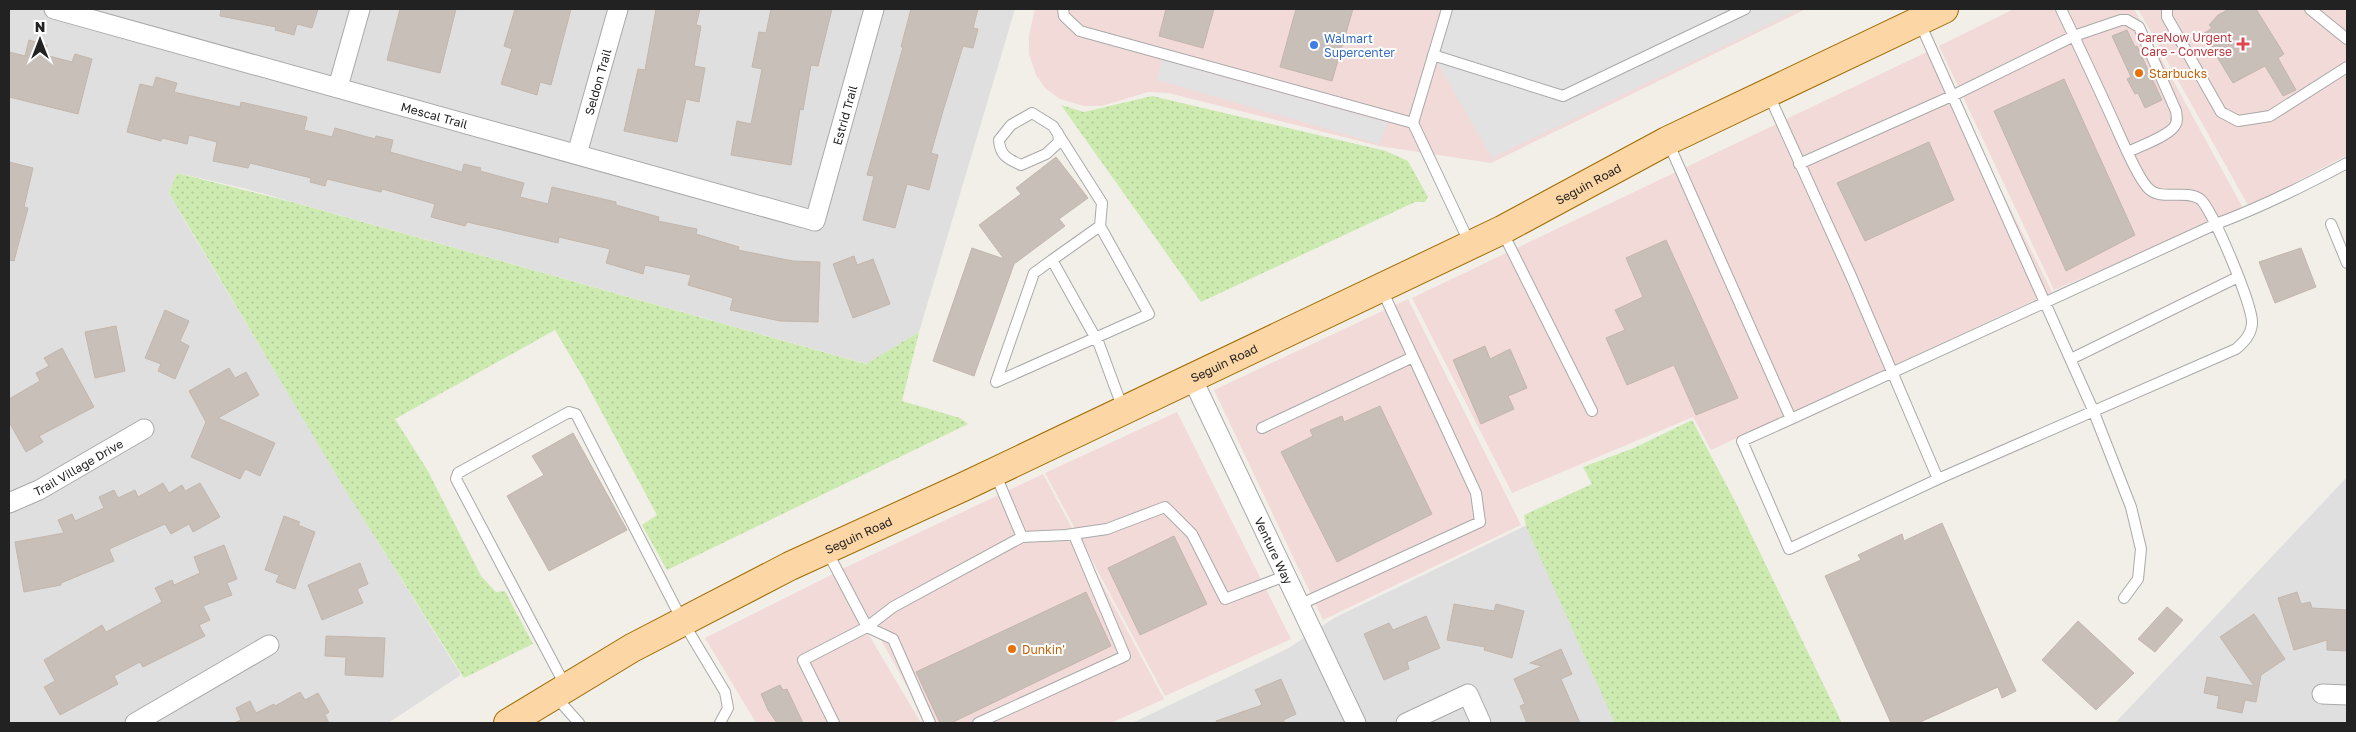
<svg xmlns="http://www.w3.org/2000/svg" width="2356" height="732" viewBox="0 0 2356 732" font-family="'Golos Text',sans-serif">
<defs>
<pattern id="grass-dots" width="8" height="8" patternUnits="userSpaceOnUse" patternTransform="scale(1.25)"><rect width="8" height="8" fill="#cdebb0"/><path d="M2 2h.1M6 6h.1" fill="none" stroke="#b0c997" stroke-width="1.8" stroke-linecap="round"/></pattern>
</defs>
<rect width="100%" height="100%" fill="#f2efe9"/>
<!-- residential -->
<path fill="#e0dfdf" d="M9 9H1015L919 332 867 364 243 188 177 173 169 192 186 223 353 502 461 675 388 723H9Z
M2347 477V723H2115Z
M1527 525 1616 723H1132L1287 649 1334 618Z"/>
<!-- commercial -->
<path fill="#f2dad9" d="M1035 9H1806L1491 163 1379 146 1168 93 1148 92 1102 106H1084L1060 99 1045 88 1036 75 1029 54V35Z
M2014 9H2134L2244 210 2054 290 1939 46Z
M2138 9H2347V155L2249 207Z
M1931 50 2052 292 1711 450 1693 417 1512 493 1412 298Z
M1408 299 1521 525 1323 620 1214 390Z
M1177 412 1291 639 1165 696 1045 473Z
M1043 474 1164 699 1111 723H927L842 569Z
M833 574 921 723H756L705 638Z"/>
<!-- grass -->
<path fill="url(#grass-dots)" d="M1152 96 1386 151 1408 161 1428 197 1425 202H1415L1201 302 1061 105 1084 112Z
M177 173 292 202 866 364 919 332 902 401 960 418 968 424 667 570 642 525 657 515 585 381 555 330 395 419 428 471 481 576 496 592 505 591 533 644 464 678 349 496 176 205 169 192Z
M1692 420 1737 505 1842 723H1615L1526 526 1524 515 1592 484 1583 467 1634 448Z"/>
<!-- parking -->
<path fill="#e2e2e2" d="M1446 9H1800L1492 158 1433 55Z
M1162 60 1388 123 1379 144 1157 80Z"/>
<!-- building -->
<path fill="#c7bfb8" stroke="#c4b6ab" d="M221 9H318L312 28 297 24 294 35 275 30 276 27 220 16Z
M400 9H456L440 73 387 60Z
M515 9H571L551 85 540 82 537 95 501 84 512 49 504 46Z
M656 9H700L696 25 701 26 694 66 705 68 699 102 686 99 677 142 624 131 638 69 645 70Z
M771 9H832L818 66 811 65 803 110 800 109 791 165 731 155 737 121 751 124 762 69 752 67 759 32 766 33Z
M911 9H978L973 28 978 29 973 48 963 46 943 111 931 153 938 155 929 190 907 184 895 228 863 220 874 176 867 175 903 47H901Z
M1166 9H1214L1203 48 1159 36Z
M1296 9H1353L1332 81 1280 67Z
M2229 9H2256L2284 54 2278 58 2296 90 2283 96 2265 66 2233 83 2203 34 2212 28 2209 25 2218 15Z
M2127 30 2135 47 2137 46 2162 100 2145 108 2138 93 2135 94 2127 79 2131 77 2112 36Z
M29 40 47 45 45 55 72 62 75 54 92 59 78 114 9 97V52L25 56Z
M156 77 177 83 174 92 240 107 241 102 307 117 304 130 332 137 335 128 375 139 376 136 393 140 390 152 462 172 464 164 481 168 480 171 524 183 520 197 548 204 552 187 616 202V205L659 217 658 221 697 229 696 234 739 247 738 250 793 261 820 262 818 322 780 321 730 310 733 298 688 285 691 275 645 265 643 274 606 263 610 249 559 237 558 243 467 222 465 226 431 217 435 204 382 189 381 192 327 179 325 186 310 182 311 178 250 163 248 168 213 161 217 142 189 135 187 144 162 138 161 141 127 132 140 84 153 87Z
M2064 79 2135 235 2066 271 1994 111Z
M1929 142 1954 200 1865 241 1837 183Z
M1056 157 1088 198 1059 219 1065 226 1014 264 974 376 933 361 972 248 1004 259 979 225 1021 194 1016 188Z
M9 162 33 168 24 207 28 208 14 261 9 260Z
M1666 240 1738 398 1696 415 1674 365 1627 385 1606 338 1625 330 1615 310 1643 297 1626 258Z
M2301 248 2316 287 2275 303 2259 262Z
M854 256 857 265 873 259 890 304 853 318 833 264Z
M165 310 189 321 180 341 189 346 175 379 158 371 161 364 145 358Z
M116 326 125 371 95 378 85 332Z
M1485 346 1490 359 1510 349 1527 388 1508 396 1514 409 1481 424 1453 360Z
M62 348 94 407 39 436 43 442 26 452 9 422V399L40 381 36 373 49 366 44 358Z
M229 368 235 378 246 372 259 395 218 418 275 443 260 476 245 469 240 479 191 457 206 422 189 391Z
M1380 406 1432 514 1337 562 1281 452 1313 436 1310 430 1342 416 1344 422Z
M573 433 627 530 549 571 507 496 544 475 532 456Z
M163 483 169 493 182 485 185 491 200 483 220 517 193 532 189 524 171 534 165 524 109 549 114 561 61 583V585L24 592 15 542 64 533 58 520 72 514 75 521 104 508 99 497 114 490 118 498 135 490 138 497Z
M284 516 300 522 298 525 315 532 295 589 276 582 279 575 265 570Z
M1942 523 2016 691 2002 698 1998 687 1918 723H1891L1825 576 1861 560 1858 555 1902 534 1904 541Z
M1174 536 1207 604 1140 635 1108 568Z
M224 545 237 579 227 583 232 595 203 606 210 620 199 625 205 636 143 667 140 662 114 676 118 684 60 715 44 687 55 681 44 660 102 625 106 632 162 602 155 588 172 580 174 585 200 573 194 557Z
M360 563 368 584 357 589 363 603 322 620 308 585Z
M1086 592 1111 646 951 723H940L916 672Z
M2297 592 2301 604 2310 602 2312 608 2347 610V651L2327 650V640L2294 650 2278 598Z
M1454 604 1494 611 1496 604 1524 611 1512 658 1484 650 1485 647 1447 640Z
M2167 607 2183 620 2155 652 2138 639Z
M2254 614 2285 659 2261 675 2256 702 2245 700 2242 713 2217 708 2219 696 2204 693 2207 677 2254 686 2220 637Z
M1426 616 1440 648 1407 662 1409 669 1384 680 1364 634 1389 623 1393 630Z
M2078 621 2134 673 2096 710 2042 660Z
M326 636 385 638 383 677 345 675 346 657 325 656Z
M1561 649 1572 674 1561 679 1580 723H1527L1520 706 1525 704 1514 679 1542 666 1530 663Z
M1281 679 1296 714 1283 720 1285 723H1217L1216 721 1262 705 1255 690Z
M780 685 783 690 787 689 803 723H777L768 710 761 694Z
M300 692 305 700 318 693 329 712 325 715 329 723H234L241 720 236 708 250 701 256 713 274 704 275 706Z"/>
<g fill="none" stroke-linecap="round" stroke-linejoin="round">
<!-- service casing -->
<g stroke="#a9a9a9" stroke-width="12">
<path id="service" d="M1063 9 1064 16 1080 31 1413 123
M1447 9 1413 123 1470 244
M2167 9V17L2221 112 2238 121 2270 116 2347 67
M2310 9 2347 39
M1919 21 2093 410 2131 507 2141 549 2138 579 2124 598
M1433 55 1563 96 1745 9
M1768 93 1851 276 1938 479
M1058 133 1059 142 1046 154 1021 165C1008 159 1000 156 999 140L1011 125 1032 113 1053 126 1102 203 1100 226 1052 260 1099 344 1123 409
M1668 142 1791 419 1742 441 1789 549 1938 479 2236 349C2244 342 2251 335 2252 324 2254 308 2212 208 2200 199 2186 189 2161 201 2149 189 2139 180 2126 149 2120 136 2101 93 2081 51 2061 9
M1799 164 1954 95 2074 36 2121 20H2127L2139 27 2176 111C2177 117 2178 122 2174 127 2166 137 2140 146 2128 152
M2331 224 2347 263
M1502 231 1592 411
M1052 260 1034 273 996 382 1149 314 1100 226
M2071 359 2238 277
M1791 419 2216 224C2262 207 2304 186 2347 163
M1262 428 1413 357
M995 473 1022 537 1066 535 1107 529 1165 507 1192 534 1225 599 1285 576
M827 551 867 627 893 639 930 723
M1299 605 1480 522 1476 493 1382 290
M566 687 456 479 458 473 569 412 576 414 683 622 725 692 728 708 720 723
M555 696 579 723
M834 723 803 660 867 627 893 607 1022 537
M978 723 1125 656 1074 535"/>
</g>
<!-- minor casing -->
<g stroke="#a9a9a9" stroke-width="21">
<g id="minor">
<path id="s1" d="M54 9 815 221 874 9"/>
<path d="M338 87 360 9"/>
<path id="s2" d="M577 154 618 9"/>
<path id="s3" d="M1192 378 1356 723"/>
<path id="s4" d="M9 503 39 490 144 429"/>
<path d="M2322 694 2347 695"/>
<path d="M135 723 269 645"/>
<path d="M1406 723 1468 694 1481 723"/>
</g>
</g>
<!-- primary casing -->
<g stroke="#a06b00" stroke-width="30">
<g id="primary">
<path id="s5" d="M508 723 632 648 790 566 963 487 1502 230 1667 141 1944 9"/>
</g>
</g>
<!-- service -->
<use href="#service" stroke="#fff" stroke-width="10"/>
<!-- minor -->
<use href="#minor" stroke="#fff" stroke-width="19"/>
<!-- primary -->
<use href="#primary" stroke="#fcd6a4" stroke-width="28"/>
</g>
<!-- markers -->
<path fill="#e0444e" stroke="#fff" stroke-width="2" d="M2240.5 36.5h5v5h5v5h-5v5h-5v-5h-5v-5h5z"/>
<circle fill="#3f7fe0" stroke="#fff" stroke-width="2" cx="1314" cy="45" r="5"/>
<g fill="#e8710a" stroke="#fff" stroke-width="2">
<circle cx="2139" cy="73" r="5"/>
<circle cx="1012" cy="649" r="5"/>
</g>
<g text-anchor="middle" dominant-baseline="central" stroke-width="4" stroke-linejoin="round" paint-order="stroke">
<!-- health labels -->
<g font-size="12" fill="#be3a42" stroke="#fff" text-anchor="end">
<text x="2232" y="37">CareNow Urgent<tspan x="2232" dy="14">Care - Converse</tspan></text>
</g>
<!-- shop labels -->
<g font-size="12" fill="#366cbe" stroke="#fff" text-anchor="start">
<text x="1324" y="38">Walmart<tspan x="1324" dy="14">Supercenter</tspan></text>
</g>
<!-- food labels -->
<g font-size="12" fill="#c56008" stroke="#fff" text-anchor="start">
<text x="2149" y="73">Starbucks</text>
<text x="1022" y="649">Dunkin'</text>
</g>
<!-- street labels -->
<g font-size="12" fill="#222" stroke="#fff">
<text stroke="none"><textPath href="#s2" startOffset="75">Seldon Trail</textPath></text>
<text stroke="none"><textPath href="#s1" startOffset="395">Mescal Trail</textPath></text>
<text stroke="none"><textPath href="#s1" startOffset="900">Estrid Trail</textPath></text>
<text stroke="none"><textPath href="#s5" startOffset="1208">Seguin Road</textPath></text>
<text stroke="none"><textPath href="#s5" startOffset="802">Seguin Road</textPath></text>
<text stroke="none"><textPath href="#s4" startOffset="78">Trail Village Drive</textPath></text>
<text stroke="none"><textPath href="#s5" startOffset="398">Seguin Road</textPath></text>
<text stroke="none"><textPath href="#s3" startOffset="191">Venture Way</textPath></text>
</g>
</g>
<!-- border -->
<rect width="2356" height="732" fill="none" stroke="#222222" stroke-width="20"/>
<!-- north arrow -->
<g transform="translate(40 40)" stroke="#ffffff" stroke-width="4" paint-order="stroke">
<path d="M0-4L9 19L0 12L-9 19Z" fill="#222222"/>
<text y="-8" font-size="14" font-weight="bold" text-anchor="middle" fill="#222222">N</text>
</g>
</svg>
